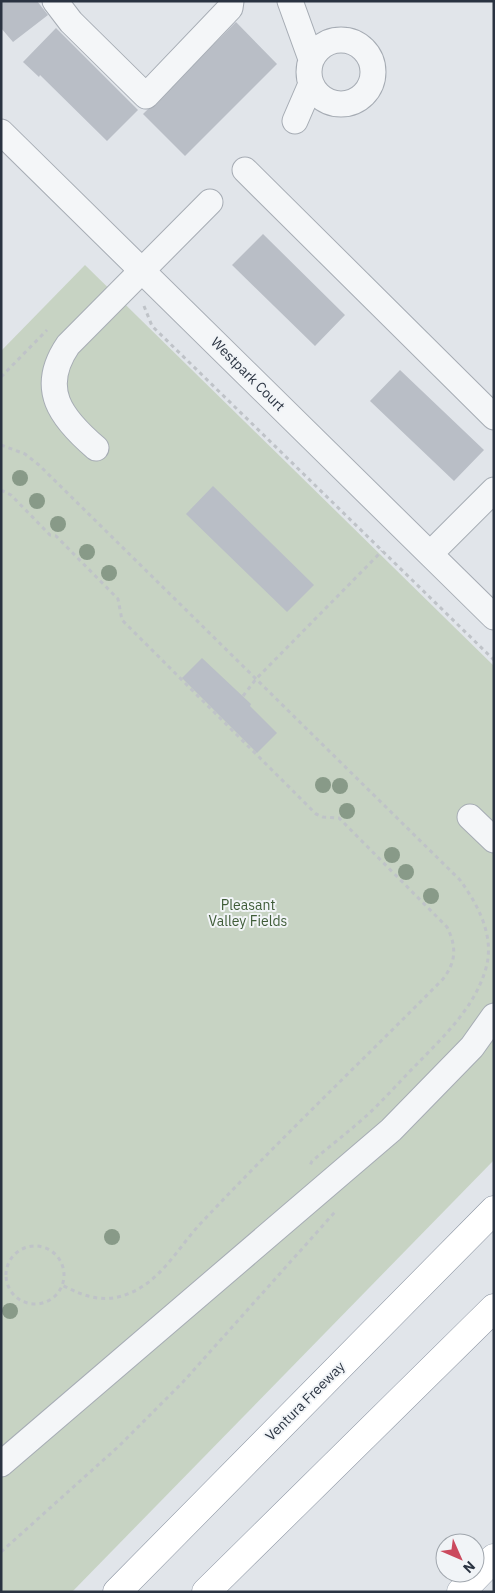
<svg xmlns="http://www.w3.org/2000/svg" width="495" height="1593" viewBox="0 0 495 1593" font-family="'IBM Plex Sans',sans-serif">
<rect width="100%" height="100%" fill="#e1e5ea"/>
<!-- green -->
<path fill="#c7d3c3" d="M85 265 494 666V1160L72 1592H1V351Z"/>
<!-- building -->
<path fill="#b9bec6" d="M1 1H37L48 15 13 42 1 28Z
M236 22 277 64 185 156 143 114Z
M56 28 138 110 107 141 40 75 39 77 23 62Z
M263 234 345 315 315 346 232 265Z
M400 370 484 450 454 481 370 401Z
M213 486 314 585 287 612 186 514Z
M202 658 251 704 250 706 277 733 257 753 182 678Z"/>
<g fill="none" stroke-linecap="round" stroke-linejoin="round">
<!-- minor casing -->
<g stroke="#a6acb4" stroke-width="27">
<path id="minor" d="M55 1 71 22 146 96 230 8 231 1
M290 1 311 59
M309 72a32 32 0 1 1 64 0a32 32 0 1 1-64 0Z
M295 121 311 84
M1 132 494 617
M245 170 494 417
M96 448C61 418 38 389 68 345L210 202
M430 554 494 490
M470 817 494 840
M1 1464 391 1130 472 1047 494 1016"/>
</g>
<!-- major casing -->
<g stroke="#a1a9b5" stroke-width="29">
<path id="major" d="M461 1592 494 1558"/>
</g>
<!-- highway casing -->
<g stroke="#8992a0" stroke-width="29">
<path id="highway" d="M117 1592 494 1210
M206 1592 494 1308"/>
</g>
<!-- path -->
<path stroke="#bfc3c8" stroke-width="3" stroke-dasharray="4 4" stroke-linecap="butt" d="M144 306 152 326 494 660
M1 377 47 330
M1 445 25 454 39 465 460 880C478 905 495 936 486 968 475 1007 445 1035 418 1063 400 1081 383 1101 365 1117 347 1133 329 1147 312 1161L309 1168
M1 490 11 495 50 535 56 536 118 599 122 620 316 814 323 817 339 818 447 927C457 947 456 962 443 979 363 1060 280 1139 202 1222 179 1246 162 1280 130 1293 105 1304 85 1297 62 1285
M243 696 256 679 382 551
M6 1275a29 29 0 1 1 58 0a29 29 0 1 1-58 0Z
M1 1552 119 1446 183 1382 335 1212"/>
<!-- minor -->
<use href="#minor" stroke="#f4f6f8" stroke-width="25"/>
<!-- major -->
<use href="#major" stroke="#fff" stroke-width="28"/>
<!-- highway -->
<use href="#highway" stroke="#fff" stroke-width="28"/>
</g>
<!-- trees -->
<g fill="#889a88">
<circle cx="20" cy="478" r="8"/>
<circle cx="37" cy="501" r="8"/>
<circle cx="58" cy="524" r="8"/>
<circle cx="87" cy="552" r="8"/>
<circle cx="109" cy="573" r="8"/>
<circle cx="323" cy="785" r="8"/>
<circle cx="340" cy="786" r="8"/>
<circle cx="347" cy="811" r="8"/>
<circle cx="392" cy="855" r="8"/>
<circle cx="406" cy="872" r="8"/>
<circle cx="431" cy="896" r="8"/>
<circle cx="112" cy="1237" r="8"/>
<circle cx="10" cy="1311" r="8"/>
</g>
<g text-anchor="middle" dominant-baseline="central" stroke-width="4" stroke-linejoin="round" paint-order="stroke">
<!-- street labels -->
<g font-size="14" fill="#2a3341" stroke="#f1f4f7">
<text transform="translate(248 374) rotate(45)">Westpark Court</text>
<text transform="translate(305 1401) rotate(-45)">Ventura Freeway</text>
</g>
<!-- park labels -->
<g font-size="14" fill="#3f5c38" stroke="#f1f4f7">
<text x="248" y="905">Pleasant<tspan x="248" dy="16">Valley Fields</tspan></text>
</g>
</g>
<!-- border -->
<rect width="495" height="1593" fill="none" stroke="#2a3341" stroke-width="5"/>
<!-- north arrow -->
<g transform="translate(460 1558) rotate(135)"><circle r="24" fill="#f1f4f7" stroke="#a1a7ae"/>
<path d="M0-4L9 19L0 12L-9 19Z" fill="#cb4a5e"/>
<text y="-8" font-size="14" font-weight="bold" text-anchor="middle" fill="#2a3341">N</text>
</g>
</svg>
